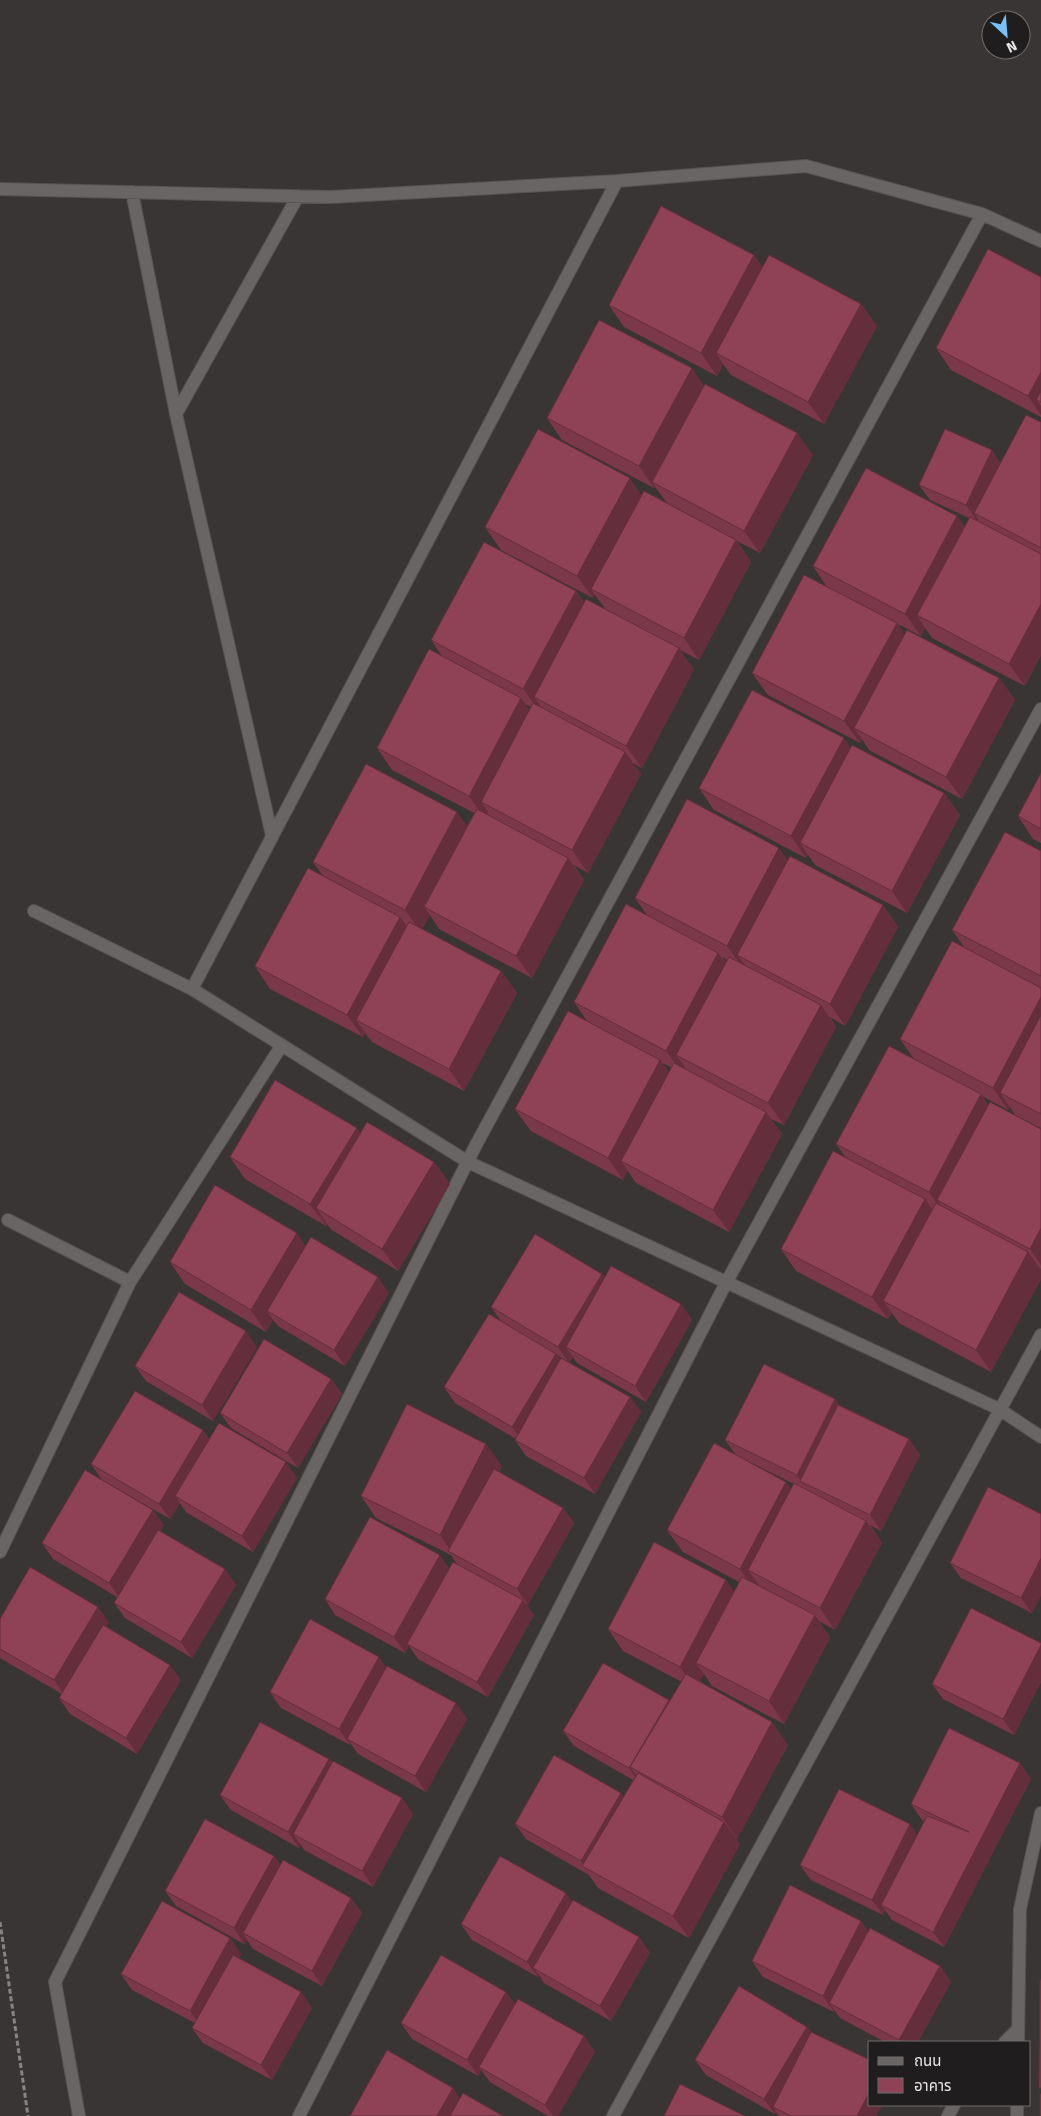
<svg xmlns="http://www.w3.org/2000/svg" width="1041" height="2116" viewBox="0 0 1041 2116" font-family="'Fira Sans','Noto Sans Thai',sans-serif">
<rect width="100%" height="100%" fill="#393534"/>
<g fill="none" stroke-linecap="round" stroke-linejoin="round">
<!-- minor casing -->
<g stroke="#555251" stroke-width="14">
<path id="minor" d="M0 189 331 197 617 181 806 166 982 214 477 1143 55 1982 79 2116
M132 192 176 414
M982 214 1041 241
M272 836 176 414 298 196
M34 911 192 989 617 181
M192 989 468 1162 999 1409 1041 1437
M8 1220 130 1282
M0 1552 130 1282 282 1045
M1005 2042 1018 2029
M1018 2042 1020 1909 1041 1813
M299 2116 726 1283 1041 709
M613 2116 1041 1335
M948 2116 954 2105
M1017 2116V2105"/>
</g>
<!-- path -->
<path stroke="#878483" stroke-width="3" stroke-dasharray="5 2.5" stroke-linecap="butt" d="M0 1922 28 2116"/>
<!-- minor -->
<use href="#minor" stroke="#696564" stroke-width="12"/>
</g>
<!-- wall -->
<path fill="#7b384a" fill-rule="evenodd" d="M754 255 762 267 861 304 877 326 824 424 731 375 723 364 717 376 624 327 609 305Z
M1041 277V417L951 370 936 348Z
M704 385 797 433 813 455 760 553 737 541 751 562 699 660 680 650 694 670 642 768 633 763 641 774 588 873 574 865 584 880 532 978 439 929 430 915 422 929 501 971 517 993 464 1091 372 1042 365 1033 363 1037 270 989 255 966 323 876 313 862 467 826 474 813 392 770 377 748 442 656 431 640 576 591 584 602 605 608 595 595 593 598 501 550 485 527 642 495 667 503 655 487 654 488 562 440 547 418ZM525 704 531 707 529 710Z
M1041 422V655L1025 686 932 638 925 628 921 636 898 624 904 634 999 678 1015 700 962 799 869 750 862 739 860 743 768 695 752 673 827 587 813 566 957 516 965 527 969 518 930 500 919 485 992 450 1000 463Z
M851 748 944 793 960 815 907 913 815 865 808 855 806 858 714 810 699 788Z
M1041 773V843L1033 839 1018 816Z
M1041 851V1128L1015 1115 1010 1107 1008 1110 982 1096 988 1105 1041 1129V1269L1039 1268 1041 1270V1279L991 1372 899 1323 892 1313 888 1319 796 1271 781 1249 846 1158 836 1144 914 1059 900 1039 964 947 952 930Z
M788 860 883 905 898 927 845 1026 830 1017 836 1027 784 1125 771 1119 782 1134 729 1232 636 1183 628 1171 623 1180 531 1131 515 1109 587 1021 574 1002 647 915 635 898ZM722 957 727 960 726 963ZM662 1063 671 1067 669 1072Z
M361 1133 434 1162 450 1184 398 1271 332 1230 327 1224 326 1226 245 1179 230 1157Z
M306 1246 389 1293 345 1366 278 1326 273 1320 266 1332 185 1284 170 1262Z
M602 1274 605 1277 681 1304 692 1320 646 1402 577 1363 573 1357 569 1363 557 1355 560 1360 630 1397 641 1412 595 1494 526 1456 515 1440 516 1439 455 1403 444 1387 501 1321 491 1307Z
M257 1347 213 1421 146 1381 135 1366Z
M331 1379 342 1394 298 1468 231 1428 220 1413Z
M835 1399 839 1405 909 1439 920 1455 881 1531 870 1525 882 1543 835 1630 819 1621 830 1638 784 1724 712 1686 704 1674 700 1681 788 1745 737 1839 735 1838 740 1844 689 1938 598 1888 589 1875 526 1839 515 1824 621 1793 623 1797 633 1780 574 1746 563 1731 669 1700 670 1701 682 1682 623 1651 608 1629 734 1592 739 1582 683 1552 667 1530 786 1482 791 1489 794 1484 736 1455 725 1440Z
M203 1430 209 1439 297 1478 253 1552 186 1512 180 1503 170 1519 102 1480 91 1464Z
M502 1466 499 1472 563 1508 574 1523 528 1605 525 1603 534 1615 488 1697 418 1659 409 1646 405 1653 335 1615 325 1599 449 1569 457 1564 451 1555 376 1518 361 1496Z
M1041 1514 1032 1613 961 1578 950 1563Z
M164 1525 160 1531 225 1569 236 1585 192 1658 125 1618 114 1603 117 1597 53 1559 42 1543Z
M0 1619 109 1622 106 1627 181 1680 137 1754 70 1714 59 1698 62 1694 0 1658Z
M1041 1643V1682L1014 1735 943 1699 932 1684Z
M387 1667 456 1703 467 1719 426 1792 358 1754 350 1743V1745L281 1708 270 1692Z
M329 1759 332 1763 402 1798 413 1814 373 1887 304 1850 301 1845 299 1848 231 1810 220 1795Z
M1020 1763 1031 1779 944 1947 892 1920 885 1910 883 1915 811 1880 800 1865 917 1835 925 1821 922 1820 911 1804Z
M274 1856 280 1865 351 1898 362 1913 322 1986 253 1949 247 1940 244 1944 176 1906 165 1891Z
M572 1901 639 1937 650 1953 611 2021 544 1983 539 1975 538 1977 472 1940 461 1924Z
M861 1921 868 1932 940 1966 951 1982 918 2042H885L840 2018 834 2010V2012L763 1977 752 1961Z
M230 1938 241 1954 239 1958 301 1992 312 2008 272 2080 203 2043 192 2028 195 2023 132 1990 121 1974Z
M506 1992 515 2004 584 2036 595 2052 558 2116H548L490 2082 481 2070 478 2076 412 2039 401 2023Z
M807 2027 811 2032 882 2105 876 2116H779L776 2112 775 2114 706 2075 695 2060Z"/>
<!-- shaded-wall -->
<path fill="#642e3c" d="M754 255 769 277 716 353 723 364 717 376 701 353Z
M861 304 877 326 824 424 808 402Z
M692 368 707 390 652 482 655 487 654 488 639 466Z
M1041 372V402L1036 400 1041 406V415L1028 396Z
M797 433 813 455 760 553 744 531Z
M992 450 1002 466 974 513 978 519 977 521 966 505Z
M630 478 645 500 591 589 595 595 593 598 577 576Z
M957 516 973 538 917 615 925 628 921 636 905 614Z
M736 540 751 562 699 660 684 638Z
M576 591 592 613 534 697 541 707 539 711 523 689Z
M1041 604V655L1025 686 1009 664Z
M897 623 912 645 854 728 862 739 860 743 844 721Z
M679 648 694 670 642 768 626 746Z
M999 678 1015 700 962 799 946 777Z
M521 698 537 720 481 802 488 812 485 818 469 796Z
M844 738 859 760 800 843 808 855 806 858 791 836Z
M625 752 641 774 588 873 572 850Z
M944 793 960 815 907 913 892 891Z
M457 812 473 834 424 907 430 915 421 932 405 910Z
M779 848 795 870 737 955 745 965 743 968 727 946Z
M568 858 584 880 532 978 516 956Z
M883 905 898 927 845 1026 830 1004Z
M400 917 416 939 356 1020 365 1033 363 1037 347 1015Z
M718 953 734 975 676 1055 685 1067 682 1073 666 1051Z
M501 971 517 993 464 1091 449 1069Z
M1041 997V1048L1000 1093 1010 1107 1008 1110 993 1088Z
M821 1005 836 1027 784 1125 768 1103Z
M660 1060 676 1082 621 1161 628 1171 623 1180 608 1158Z
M981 1094 996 1116 937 1200 945 1212 944 1214 929 1192Z
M766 1112 782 1134 729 1232 713 1210Z
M357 1128 372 1150 316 1208 327 1224 326 1226 310 1204Z
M434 1162 450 1184 398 1271 382 1249Z
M925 1199 941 1221 883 1301 892 1313 888 1319 872 1297Z
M1041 1228V1265L1030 1249Z
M297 1233 312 1255 267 1311 273 1320 266 1332 251 1310Z
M1028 1252 1041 1270V1279L991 1372 976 1350Z
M602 1274 613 1289 566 1347 573 1357 569 1363 558 1347Z
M378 1277 389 1293 345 1366 334 1350Z
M681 1304 692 1320 646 1402 635 1386Z
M246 1331 257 1347 213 1421 202 1405Z
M556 1354 567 1369 523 1443 512 1427Z
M331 1379 342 1394 298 1468 287 1453Z
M630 1397 641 1412 595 1494 584 1478Z
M835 1399 846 1415 801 1481 797 1475Z
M203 1430 214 1446 175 1496 180 1503 170 1519 159 1504Z
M909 1439 920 1455 881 1531 870 1515Z
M486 1444 502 1466 456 1556 453 1554 440 1535Z
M286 1462 297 1478 253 1552 242 1536Z
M786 1482 802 1504 748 1570 759 1585 755 1591 740 1569Z
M563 1508 574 1523 528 1605 517 1589Z
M153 1510 164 1525 120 1599 109 1583Z
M866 1521 882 1543 835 1630 820 1608Z
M440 1555 451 1571 407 1644 409 1646 405 1653 394 1637Z
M1041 1558V1596L1032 1613 1021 1598Z
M225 1569 236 1585 192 1658 181 1642Z
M726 1580 741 1602 696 1663 704 1674 696 1689 680 1667Z
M523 1600 534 1615 488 1697 477 1682Z
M98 1607 109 1622 65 1696 54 1680Z
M815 1615 830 1638 784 1724 769 1701Z
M1041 1645V1682L1014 1735 1003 1719Z
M379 1657 390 1672 347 1739 350 1743V1745L339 1729Z
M170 1665 181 1680 137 1754 126 1738Z
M669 1700 680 1716 630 1767Z
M456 1703 467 1719 426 1792 415 1776Z
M772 1722 788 1745 737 1839 722 1817Z
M329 1759 340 1775 293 1834 301 1845 299 1848 288 1832Z
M1020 1763 1031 1779 944 1947 933 1932Z
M630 1767 641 1782 640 1784 629 1768Z
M621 1793 632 1809 585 1867 581 1861Z
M402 1798 413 1814 373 1887 362 1871Z
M724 1822 740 1844 689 1938 673 1916Z
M910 1824 921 1840 881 1905 885 1910 883 1915 872 1900Z
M274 1856 285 1871 243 1933 247 1940 244 1944 234 1928Z
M566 1893 577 1908 533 1968 539 1975 538 1977 527 1962Z
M351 1898 362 1913 322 1986 312 1971Z
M861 1921 872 1937 829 2003 834 2010V2012L823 1996Z
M639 1937 650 1953 611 2021 600 2006Z
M230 1938 241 1954 201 2027 190 2011Z
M940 1966 951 1982 918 2042H901L899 2040Z
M301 1992 312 2008 272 2080 261 2065Z
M506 1992 517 2008 479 2067 481 2070 478 2076 467 2060Z
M807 2027 818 2042 773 2107 776 2112 775 2114 764 2099Z
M584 2036 595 2052 558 2116H553L545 2105Z
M453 2088 464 2104 457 2116H437Z
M870 2091V2105H882L876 2116H857Z"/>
<!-- building -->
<path fill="#8f4156" stroke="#642e3c" d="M661 206 754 255 701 353 609 305Z
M988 249 1041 277V372L1028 396 936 348Z
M769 255 861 304 808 402 716 353Z
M599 320 692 368 639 466 547 418Z
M705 384 797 433 744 531 652 482Z
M1041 391V402L1036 400Z
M1026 415 1041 422V548L974 513Z
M538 429 630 478 577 576 485 527Z
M945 429 992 450 966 505 919 485Z
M866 468 957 516 905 614 813 566Z
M644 491 736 540 684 638 591 589Z
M970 517 1041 554V604L1009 664 917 615Z
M484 542 576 591 523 689 431 640Z
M804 575 897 623 844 721 752 673Z
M586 599 679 648 626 746 534 697Z
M907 630 999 678 946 777 854 728Z
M429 649 521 698 469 796 377 748Z
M752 690 844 738 791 836 699 788Z
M533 703 625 752 572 850 481 802Z
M852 745 944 793 892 891 800 843Z
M366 764 457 812 405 910 313 862Z
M1041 773V829L1018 816Z
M687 799 779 848 727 946 635 898Z
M477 809 568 858 516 956 424 907Z
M1005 832 1041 851V976L952 930Z
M790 856 883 905 830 1004 737 955Z
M308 868 400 917 347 1015 255 966Z
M626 904 718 953 666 1051 574 1002Z
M409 922 501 971 449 1069 356 1020Z
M952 941 1041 988V997L993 1088 900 1039Z
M729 957 821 1005 768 1103 676 1055Z
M568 1011 660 1060 608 1158 515 1109Z
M1041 1015V1114L1000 1093Z
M889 1046 981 1094 929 1192 836 1144Z
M674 1063 766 1112 713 1210 621 1161Z
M275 1080 357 1128 310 1204 230 1157Z
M990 1102 1041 1129V1228L1030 1249 937 1200Z
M367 1122 434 1162 382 1249 316 1208Z
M833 1151 925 1199 872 1297 781 1249Z
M215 1185 297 1233 251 1310 170 1262Z
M936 1203 1028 1252 976 1350 883 1301Z
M535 1234 602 1274 558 1347 491 1307Z
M311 1237 378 1277 334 1350 267 1311Z
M611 1266 681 1304 635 1386 566 1347Z
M179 1292 246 1331 202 1405 135 1366Z
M489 1314 556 1354 512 1427 444 1387Z
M264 1339 331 1379 287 1453 220 1413Z
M561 1358 630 1397 584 1478 515 1440Z
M764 1364 835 1399 797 1475 725 1440Z
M135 1391 203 1430 159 1504 91 1464Z
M407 1404 486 1444 440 1535 361 1496Z
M838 1405 909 1439 870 1515 800 1481Z
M219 1423 286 1462 242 1536 175 1496Z
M714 1443 786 1482 740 1569 667 1530Z
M494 1469 563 1508 517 1589 448 1551Z
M85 1470 153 1510 109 1583 42 1543Z
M794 1483 866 1521 820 1608 748 1570Z
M988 1487 1041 1514V1558L1021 1598 950 1563Z
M370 1517 440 1555 394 1637 325 1599Z
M158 1530 225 1569 181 1642 114 1603Z
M654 1542 726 1580 680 1667 608 1629Z
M453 1562 523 1600 477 1682 407 1644Z
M30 1567 98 1607 54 1680 0 1649V1619Z
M742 1577 815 1615 769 1701 696 1663Z
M971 1608 1041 1643V1645L1003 1719 932 1684Z
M310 1619 379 1657 339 1729 270 1692Z
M103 1625 170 1665 126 1738 59 1698Z
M603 1663 669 1700 629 1768 563 1731Z
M387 1666 456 1703 415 1776 347 1739Z
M686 1674 772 1722 722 1817 630 1767Z
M260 1722 329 1759 288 1832 220 1795Z
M949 1728 1020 1763 933 1932 881 1905 927 1816 969 1832 911 1804Z
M554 1755 621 1793 581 1861 515 1824Z
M333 1761 402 1798 362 1871 293 1834Z
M638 1773 724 1822 673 1916 582 1866Z
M839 1789 910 1824 872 1900 800 1865Z
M205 1819 274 1856 234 1928 165 1891Z
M500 1856 566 1893 527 1962 461 1924Z
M283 1860 351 1898 312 1971 243 1933Z
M790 1885 861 1921 823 1996 752 1961Z
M573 1900 639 1937 600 2006 533 1968Z
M162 1901 230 1938 190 2011 121 1974Z
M870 1928 940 1966 899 2040 829 2003Z
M233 1955 301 1992 261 2065 192 2028Z
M441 1955 506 1992 467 2060 401 2023Z
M1040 1980H1041V2088H1039Z
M739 1986 807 2027 764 2099 695 2060Z
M518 1999 584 2036 545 2105 479 2067Z
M811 2032 870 2060V2091L857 2116H791L773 2107Z
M387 2050 453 2088 437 2116H350Z
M680 2084 745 2116H664Z
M463 2093 503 2116H450Z
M1040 2094H1041V2116H1040Z"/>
<!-- legend -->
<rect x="868" y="2041" width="162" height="65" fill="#1f1d1d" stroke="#706e6d"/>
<rect x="878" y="2057" width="25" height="8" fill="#696564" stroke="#706e6d"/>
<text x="914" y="2066" font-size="15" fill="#eae7e6">ถนน</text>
<rect x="878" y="2078" width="25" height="15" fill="#8f4156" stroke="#706e6d"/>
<text x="914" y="2091" font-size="15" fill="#eae7e6">อาคาร</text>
<!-- north arrow -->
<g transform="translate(1006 35) rotate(154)"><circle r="24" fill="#1f1d1d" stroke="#706e6d"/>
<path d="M0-4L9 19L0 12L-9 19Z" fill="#79bff8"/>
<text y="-8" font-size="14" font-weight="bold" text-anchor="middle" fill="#eae7e6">N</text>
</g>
</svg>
